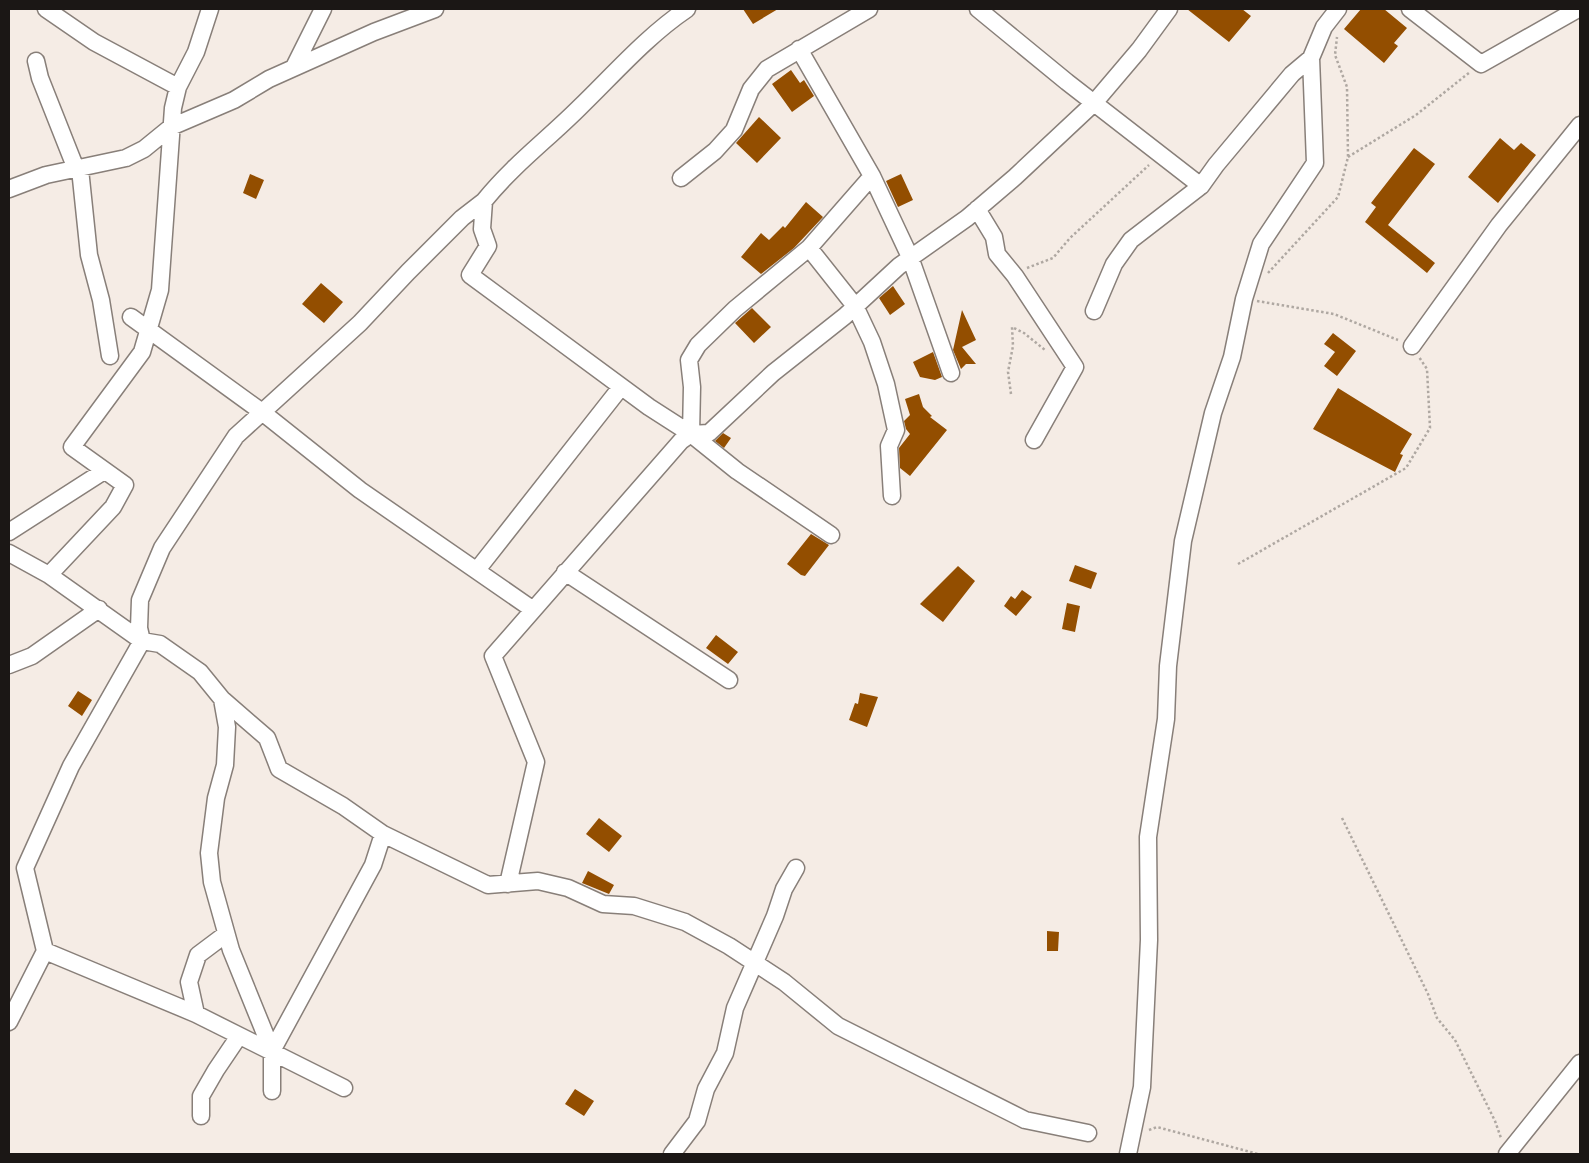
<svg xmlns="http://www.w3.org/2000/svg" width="1589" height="1163" viewBox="0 0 1589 1163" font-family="'PT Sans Narrow',sans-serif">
<rect width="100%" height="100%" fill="#f5ece5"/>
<!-- building -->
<path fill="#934e00" d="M743 9H778L753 24Z
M1187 9H1242L1251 16 1229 42Z
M1361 9H1384L1407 28 1394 43 1398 46 1384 63 1344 29Z
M791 70 800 83 804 80 814 96 792 112 772 84Z
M759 117 781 138 757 163 736 143Z
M1500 138 1514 150 1521 143 1536 155 1498 203 1468 177Z
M1414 148 1435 164 1388 225 1435 263 1427 273 1365 222 1376 207 1371 203Z
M250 174 264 180 256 199 243 193Z
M901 174 913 200 898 207 886 181Z
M806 202 823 217 794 248 761 274 741 257 761 233 769 240 783 226 785 228Z
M321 283 343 302 324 323 302 304Z
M893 286 905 304 890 315 879 298Z
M752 308 771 327 754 343 735 323Z
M962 310 976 340 962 347 976 364H966L961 369 953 350Z
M1333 333 1356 351 1337 376 1324 366 1335 352 1324 344Z
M933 352 942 377 935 380 920 377 913 362Z
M1338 388 1412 434 1400 454 1403 455 1395 472 1313 429Z
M919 394 923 407 932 416 930 417 947 430 910 476 900 468 899 448 910 434 906 429 904 421 910 415 905 399Z
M723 433 731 438 724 448 715 441Z
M811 534 829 545 805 576 801 575 787 564Z
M1075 565 1097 573 1091 589 1069 581Z
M958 566 975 581 943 622 920 604Z
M1022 590 1032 597 1016 616 1004 606 1011 596 1015 599Z
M1067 603 1080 606 1075 632 1062 629Z
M716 635 738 652 728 664 706 648Z
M78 691 92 700 82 716 68 706Z
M860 693 878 697 867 727 849 720 855 703 858 704Z
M599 818 622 836 609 852 586 834Z
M588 871 614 885 609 894 582 883Z
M1047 931 1059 932 1058 951H1047Z
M575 1089 594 1101 584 1116 565 1104Z"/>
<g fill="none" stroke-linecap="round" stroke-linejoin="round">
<!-- minor casing -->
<g stroke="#887f79" stroke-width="19">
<path id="minor" d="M46 9 94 42 178 87
M978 9 1067 82 1201 186
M1410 9 1481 64 1578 9
M799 49 872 176 910 257 951 373
M36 61 40 78 76 169
M294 67 323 9
M80 169 89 255 101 300 110 356
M681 178 715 151 734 130 751 89 767 69 869 9
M9 189 46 175 126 158 144 149 171 127 234 100 269 79 374 32 435 9
M484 201C514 164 547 140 580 107 615 73 647 36 687 9
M977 209 994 237 997 254 1015 276 1075 367 1034 440
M809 248 855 306 872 342 886 384 896 430 889 446 892 496
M1094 311 1114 264 1131 240 1201 186 1216 165 1292 74 1311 58
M131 317 262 412 360 490 532 609
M1412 346 1499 225 1580 125
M691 434 692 387 689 360 698 345 735 309 809 248 872 176
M9 532 104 471
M831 535 737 471 691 434 649 407 470 275 488 246 482 229 484 201 462 218 408 272 360 323 236 436 162 548 140 600 139 628 142 641 160 644 200 672 222 699 267 738 279 769 343 806 383 834 488 885 538 881 568 888 603 904 634 906 685 922 729 946 784 982 838 1026 1025 1120 1088 1133
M9 553 49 575 113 507 125 485 72 447 142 352 160 290 173 108 178 87 196 52 210 9
M477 570 621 387
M565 572 729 680
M9 665 32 656 99 609
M222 699 227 727 225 765 216 798 209 853 212 882 231 950 272 1051V1091
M508 884 536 762 493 656 681 441 691 434 709 433 773 373 845 316 899 266 967 218 1015 177 1094 103 1139 50 1169 9
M45 951 196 1014 344 1088
M196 1014 189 982 198 955 226 934
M9 1022 45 951 25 868 71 766 142 641 49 575
M272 1051 373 865 383 834
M201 1116V1096L216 1070 239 1036
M672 1154 697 1121 706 1089 725 1053 735 1008 775 916 784 889 796 868
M1128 1154 1142 1087 1149 940 1148 837 1166 719 1168 666 1183 541 1213 413 1232 357 1244 299 1261 244 1315 163 1311 58 1324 27 1338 9
M1507 1154 1580 1063"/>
</g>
<!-- path -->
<path stroke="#afa8a2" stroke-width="2.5" stroke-dasharray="2.5 2.5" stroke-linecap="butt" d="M1348 157 1416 115 1470 72
M1027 268 1053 258 1070 238 1149 165
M1268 273 1338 197 1348 157 1347 87 1335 55 1337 37
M1257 301 1334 314 1398 340
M1011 394 1008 372 1013 346 1012 327 1024 333 1045 350
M1238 564 1406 468 1430 428 1427 369 1419 357
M1342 818 1428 994 1437 1018 1455 1040 1495 1121 1501 1138
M1149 1130 1157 1127 1258 1154"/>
<!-- minor -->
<use href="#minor" stroke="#fff" stroke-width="16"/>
</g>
<!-- border -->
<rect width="1589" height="1163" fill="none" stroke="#1b1715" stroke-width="20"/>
</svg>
